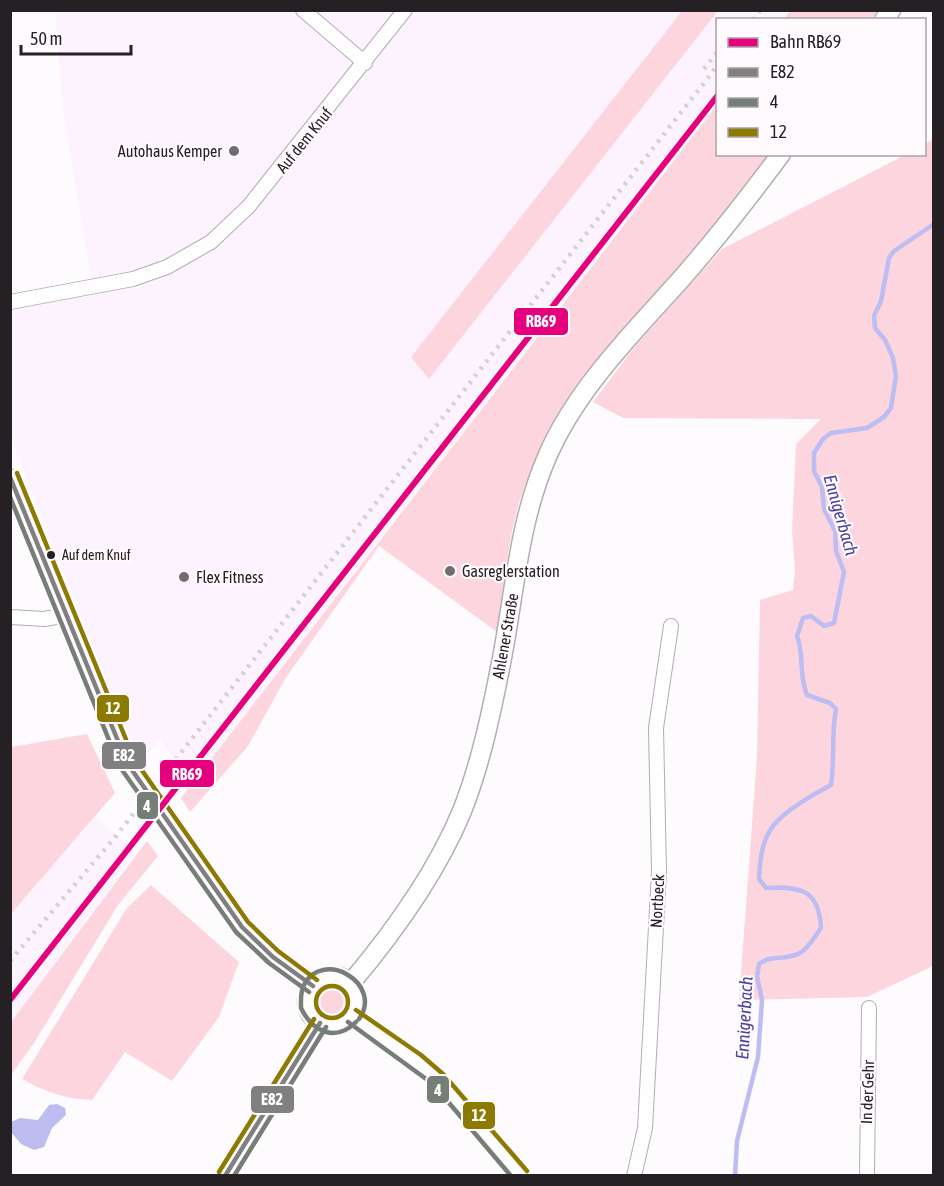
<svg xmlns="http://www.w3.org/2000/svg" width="944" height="1186" viewBox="0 0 944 1186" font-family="'Asap Condensed',sans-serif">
<rect width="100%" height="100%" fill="#fdfbfd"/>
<!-- built -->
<path fill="#fdf3fe" d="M55 11H682L412 356 429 379 718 11H791L784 19 718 20 717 105 190 786 160 739 140 763 11 439V308L94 295 64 119Z
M96 816 135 854 11 1022V914Z"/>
<!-- green -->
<path fill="#fcd5df" d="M791 10H878V11L871 19H784Z
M682 11H718L429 379 411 357Z
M717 105 718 154 770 155 716 225 586 373C553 419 525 471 513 527 506 561 502 597 497 632L379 546 285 679 248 746 190 812 181 798Z
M933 139V966L867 997 739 1000 757 757 760 600 793 590 795 571 792 530 796 444 821 419 623 418 593 402 637 344 722 249 905 155 924 154 925 144Z
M87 734 115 793 11 914V747Z
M147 841 158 856 118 905 34 1043 11 1075V1022Z
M151 885 239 962 219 1017 172 1081 125 1052 92 1100C66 1099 45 1092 22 1079L127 908Z
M319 1001a13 13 0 1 1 26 0a13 13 0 1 1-26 0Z"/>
<!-- water -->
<path fill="#bdbdf2" d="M57 1104 65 1108 66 1115 52 1128 44 1147 34 1150 21 1144 11 1132V1122L20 1118 38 1120 49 1105Z"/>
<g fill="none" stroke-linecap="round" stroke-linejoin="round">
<!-- stream -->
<path stroke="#bdbdf2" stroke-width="4.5" d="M735 1176 737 1141 758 1057 762 1000 757 977 759 964C772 954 786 961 800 953 809 948 815 936 821 928 819 889 800 886 766 888L759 879C760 862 761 844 771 829 781 813 814 794 831 785 835 759 831 735 836 709L830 703 807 695C798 673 805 658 797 636L803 618 811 616 824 626 834 623 844 572 836 551 835 531 824 509 822 487 814 471V453L823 439 831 433 867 428 884 417 891 408 896 376 893 358 885 340 875 328 874 316 881 301 889 258 894 251 934 224"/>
<!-- minor casing -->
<g stroke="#b1aeb1" stroke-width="16">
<path id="minor" d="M303 10 365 63
M10 302 133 279 167 267 211 242 249 206 405 10
M10 476 127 763 242 927 273 957 313 986
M10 617 44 619 67 615
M634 1176 645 1128 659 872 656 728 671 626
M867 1176 869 1008"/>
</g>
<!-- tertiary casing -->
<g stroke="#b1aeb1" stroke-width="20">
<path id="tertiary" d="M352 1016 417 1061 438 1079 521 1176"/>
</g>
<!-- secondary casing -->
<g stroke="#b1aeb1" stroke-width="21">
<path id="secondary" d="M884 20 891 10
M307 1001a25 25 0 1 1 50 0a25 25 0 1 1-50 0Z
M350 984C393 933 436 874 462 811 481 763 492 710 502 658 515 590 519 521 547 457 576 389 633 333 682 278 717 238 749 197 781 154
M225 1176 320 1023"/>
</g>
<!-- minor -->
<use href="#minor" stroke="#fffeff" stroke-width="14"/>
<!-- tertiary -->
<use href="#tertiary" stroke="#fffeff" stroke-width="16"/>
<!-- secondary -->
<use href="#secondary" stroke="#fffeff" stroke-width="18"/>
<!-- rail -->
<path stroke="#d2d2d2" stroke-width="4.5" stroke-dasharray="3 6" stroke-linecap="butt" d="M753 20 760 10
M704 69 718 51
M10 961 116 836 718 65"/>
<!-- bus-1 casing -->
<g stroke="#fefafe" stroke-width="9">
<path id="bus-1" d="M10 477 127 763 242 927 273 957 313 986
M225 1176 320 1023"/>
</g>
<!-- bus-2 casing -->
<g stroke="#fefafe" stroke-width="9">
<path id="bus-2" d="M10 497 120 767 236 932 269 963 309 992
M348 1022 433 1084 511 1176
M356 1022C335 1043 312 1031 301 1008 301 1000 300 992 304 985 323 948 384 984 359 1019
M234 1176 326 1027"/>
</g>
<!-- bus-3 casing -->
<g stroke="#fefafe" stroke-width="9">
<path id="bus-3" d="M17 473 134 759 248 922 278 951 317 980
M316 1002a16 16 0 1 1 32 0a16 16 0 1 1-32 0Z
M356 1010 421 1055 443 1074 527 1171
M219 1172 314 1019"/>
</g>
<!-- bus-1 -->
<use href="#bus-1" stroke="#808080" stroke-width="4.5"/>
<!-- bus-2 -->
<use href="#bus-2" stroke="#757f77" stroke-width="4.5"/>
<!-- bus-3 -->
<use href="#bus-3" stroke="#8d7a02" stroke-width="4.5"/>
<!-- rail-1 casing -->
<g stroke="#fefafe" stroke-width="10">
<path id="rail-1" d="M10 1000 718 95"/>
</g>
<!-- rail-1 -->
<use href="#rail-1" stroke="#e5007d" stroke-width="6"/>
</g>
<!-- markers -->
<g fill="#706d70" stroke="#fefafe" stroke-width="2">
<circle cx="234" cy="151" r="6"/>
<circle cx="450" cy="571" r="6"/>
<circle cx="184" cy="577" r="6"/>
</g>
<circle fill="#242024" stroke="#fefafe" stroke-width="2" cx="51" cy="555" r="5"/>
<g text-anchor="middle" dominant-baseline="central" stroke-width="4.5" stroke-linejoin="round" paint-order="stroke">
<!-- bus labels -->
<g font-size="14" fill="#242024" stroke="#fefafe" text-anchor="start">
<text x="62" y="555">Auf dem Knuf</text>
</g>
<!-- street labels -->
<g font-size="16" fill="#242024" stroke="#fefafe">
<text transform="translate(304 140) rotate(-51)">Auf dem Knuf</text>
<text transform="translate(505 636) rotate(-80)">Ahlener Straße</text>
<text transform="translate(657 901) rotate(-87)">Nortbeck</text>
<text transform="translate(867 1092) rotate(-88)">In der Gehr</text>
</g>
<!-- poi labels -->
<g font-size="16" fill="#242024" stroke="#fefafe" text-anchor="start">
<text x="222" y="151" text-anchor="end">Autohaus Kemper</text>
<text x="462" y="571">Gasreglerstation</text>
<text x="196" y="577">Flex Fitness</text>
</g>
<!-- water labels -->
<g font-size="18" font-style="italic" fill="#4a449b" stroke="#fefafe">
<text transform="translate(841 515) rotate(74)">Ennigerbach</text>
<text transform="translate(744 1018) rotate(-87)">Ennigerbach</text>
</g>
</g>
<g stroke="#fefafe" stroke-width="2">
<rect x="513" y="307" width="56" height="29" rx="6" fill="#e5007d"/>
<rect x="96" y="694" width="34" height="29" rx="6" fill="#8d7a02"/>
<rect x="101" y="741" width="46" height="29" rx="6" fill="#808080"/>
<rect x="159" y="759" width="56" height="29" rx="6" fill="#e5007d"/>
<rect x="136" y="791" width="23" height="29" rx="6" fill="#757f77"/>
<rect x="426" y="1075" width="24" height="29" rx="6" fill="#757f77"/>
<rect x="250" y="1085" width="45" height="29" rx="6" fill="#808080"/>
<rect x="462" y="1101" width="34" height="29" rx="6" fill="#8d7a02"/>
</g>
<g font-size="16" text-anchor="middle" font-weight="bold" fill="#fff">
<text x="541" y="327">RB69</text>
<text x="113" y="714">12</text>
<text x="124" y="761">E82</text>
<text x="187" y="780">RB69</text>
<text x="147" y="812">4</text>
<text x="438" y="1096">4</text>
<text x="272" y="1105">E82</text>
<text x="479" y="1121">12</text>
</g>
<!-- border -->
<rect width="944" height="1186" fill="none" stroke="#242024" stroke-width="24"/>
<!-- legend -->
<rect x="716" y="18" width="210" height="138" fill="#fefafe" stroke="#a7a3a7" stroke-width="1.5"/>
<rect x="728" y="38" width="30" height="9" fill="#e5007d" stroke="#a7a3a7" stroke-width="1.5"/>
<text x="770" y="48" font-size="18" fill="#242024">Bahn RB69</text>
<rect x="728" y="68" width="30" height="9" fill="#808080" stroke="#a7a3a7" stroke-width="1.5"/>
<text x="770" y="78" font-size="18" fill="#242024">E82</text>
<rect x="728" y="98" width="30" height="9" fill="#757f77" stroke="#a7a3a7" stroke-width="1.5"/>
<text x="770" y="108" font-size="18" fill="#242024">4</text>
<rect x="728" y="128" width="30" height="9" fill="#8d7a02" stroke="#a7a3a7" stroke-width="1.5"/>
<text x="770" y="138" font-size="18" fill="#242024">12</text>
<!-- scale -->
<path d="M21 45v9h110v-9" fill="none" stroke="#242024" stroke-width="3"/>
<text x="30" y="45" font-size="18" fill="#242024" stroke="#fefafe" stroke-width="4.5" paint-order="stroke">50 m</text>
</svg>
